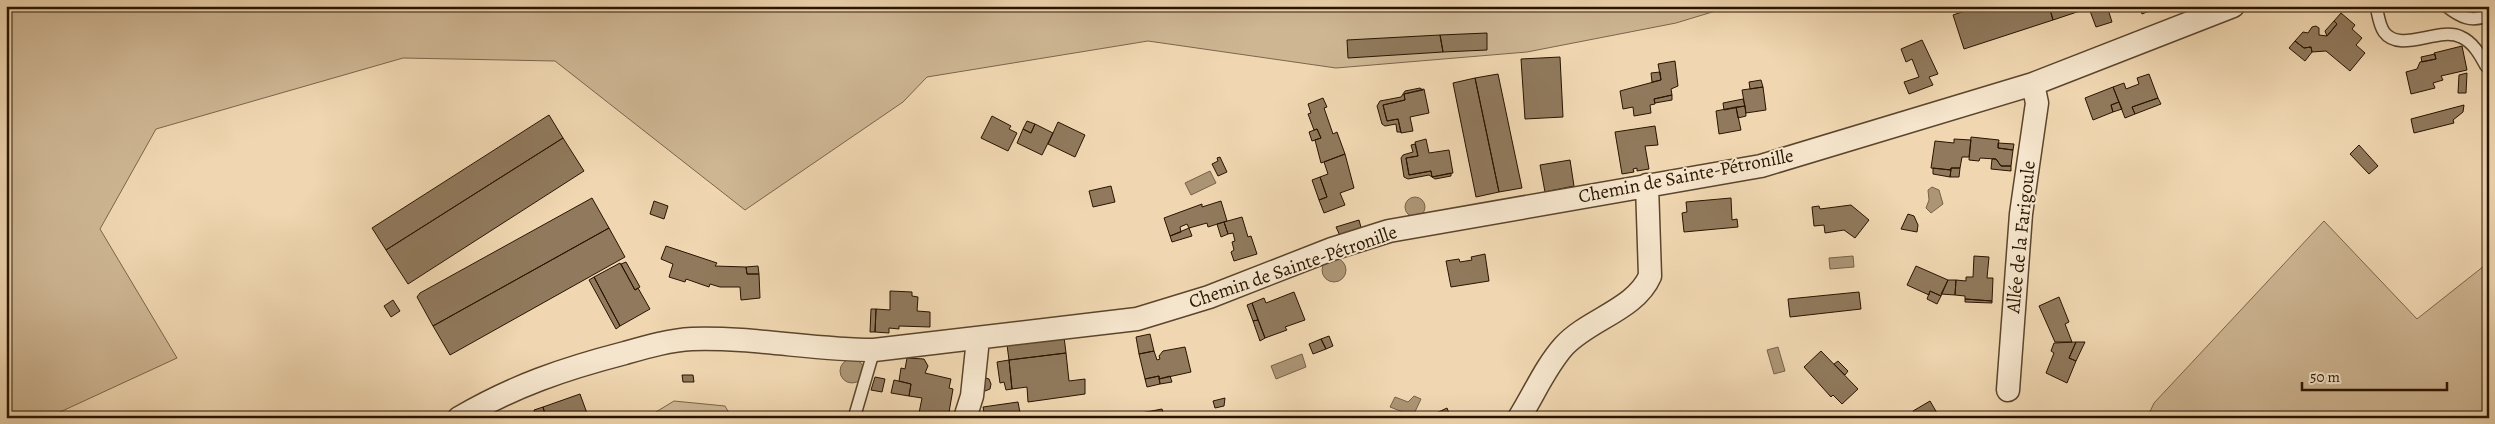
<svg xmlns="http://www.w3.org/2000/svg" width="2495" height="424" viewBox="0 0 2495 424" font-family="Alegreya,serif">
<rect width="100%" height="100%" fill="#f0d7b1"/>
<filter id="stains"><feTurbulence type="fractalNoise" baseFrequency=".004" numOctaves="4"/><feColorMatrix values="0 0 0 0 .2 0 0 0 0 .09 0 0 0 0 .02 0 0 0 .5 -.17"/></filter>
<radialGradient id="worn" r=".72"><stop offset=".6" stop-color="#630" stop-opacity="0"/><stop offset="1" stop-color="#630" stop-opacity=".3"/></radialGradient>
<!-- green -->
<path fill="#ceb693" stroke="#7c654a" d="M6 6H1732L1676 23 1527 52 1336 68 1148 41 927 77 903 102 745 210 555 61 403 58 156 129 100 229 177 358 47 418H6Z
M2324 221 2417 319 2489 262V418H2147L2154 403Z
M674 401 725 406 732 418H646Z"/>
<!-- water -->
<path fill="#ac9575" stroke="#786146" d="M1210 171 1216 183 1191 195 1185 183Z
M1932 187 1939 190 1943 204 1931 213 1926 208 1929 200 1928 190Z
M1405 207a10 10 0 1 1 20 0a10 10 0 1 1-20 0Z
M1853 256 1854 267 1830 269 1829 258Z
M1322 270a12 12 0 1 1 24 0a12 12 0 1 1-24 0Z
M1778 347 1785 371 1774 374 1767 350Z
M1302 354 1306 367 1276 379 1271 366Z
M840 371a12 12 0 1 1 24 0a12 12 0 1 1-24 0Z
M1414 396 1421 399 1413 416 1390 407 1395 397 1408 402Z"/>
<!-- building -->
<path fill="#90795c" stroke="#291400" d="M1979 6H2049L2053 20 1964 49 1953 15Z
M2049 6H2095L2053 20Z
M2107 6 2112 22 2096 27 2090 11Z
M2139 6H2161L2142 14Z
M2341 13 2355 25 2352 29 2362 38 2356 45 2365 53 2350 71 2326 51 2312 52 2311 47 2304 48 2295 41 2303 32 2308 33 2312 27 2316 26 2319 28V35L2327 36 2337 24 2334 21Z
M2334 21 2337 24 2327 36 2325 31Z
M1487 33V50L1443 52 1440 35Z
M1440 35 1443 52 1348 58 1347 40Z
M1922 40 1938 74 1929 77 1933 85 1909 94 1904 82 1919 77 1912 59 1906 62 1901 49Z
M2295 41 2304 48 2311 47 2312 52 2305 61 2289 48Z
M2462 46 2467 70 2441 76 2443 80 2433 83 2435 88 2411 94 2406 72 2417 69 2420 62 2436 59 2434 53Z
M2435 54 2436 59 2422 62 2421 57Z
M1560 57 1563 117 1525 119 1521 59Z
M1675 61 1678 86 1671 89 1672 95 1654 99 1655 104 1650 105 1651 113 1634 116 1633 107 1623 109 1620 91 1661 80 1658 64Z
M1660 72 1661 80 1652 82 1651 73Z
M2467 73 2466 93H2458L2459 75Z
M1498 74 1522 188 1499 192 1475 78Z
M2149 74 2158 98 2132 107 2135 114 2125 118 2113 87 2124 83 2126 89 2139 84 2137 78Z
M1475 78 1499 192 1476 197 1453 83Z
M1761 80 1763 87 1750 89 1749 82Z
M1763 87 1766 110 1746 113 1742 90Z
M2113 87 2119 102 2111 105 2113 112 2093 120 2085 98Z
M1420 88 1423 90 1404 94 1405 100 1383 105 1387 121 1398 119 1401 132H1397L1396 124 1385 126 1382 124 1377 106 1380 101 1401 97 1405 91Z
M1424 89 1429 113 1410 117 1413 131 1401 133 1398 119 1387 121 1383 105 1405 100 1404 94Z
M1672 95V100L1655 103 1654 99Z
M1323 98 1327 107 1324 108 1333 134 1337 132 1345 154 1321 163 1315 140 1321 138 1317 129 1314 130 1308 114 1311 113 1308 104Z
M2158 98 2161 104 2135 114 2132 107Z
M1743 99 1745 106 1724 110 1723 103Z
M2119 102 2122 109 2113 112 2111 105Z
M2464 105 2463 112 2453 120 2454 123 2414 133 2411 119Z
M1745 106 1746 116 1738 118 1736 107Z
M1736 107 1741 130 1719 134 1716 111Z
M549 115 563 138 386 250 372 228Z
M992 116 1011 126 1009 129 1017 133 1008 151 981 138Z
M1027 121 1035 124 1031 133 1023 129Z
M1058 122 1085 135 1075 157 1048 144Z
M1035 124 1053 133 1042 155 1017 143 1023 129 1031 133Z
M1655 126 1658 145 1645 146 1649 169 1637 171V168L1633 169 1634 172 1622 174 1615 132Z
M1317 129 1321 138 1312 141 1309 132Z
M1971 137 1999 140 1998 148 2013 150 2011 166H2001L1996 159 1980 158 1979 161 1969 160Z
M563 138 584 171 408 284 386 250Z
M1426 139 1429 153 1449 150 1453 173 1432 177 1431 171 1409 175 1406 158 1418 156 1415 142Z
M1954 139 1971 140 1969 157H1962L1960 168H1951V170L1931 168 1935 141 1954 143Z
M1998 143 2014 144 2013 150 1998 148Z
M1415 144 1418 156 1406 158 1409 175 1431 171 1432 177 1451 173V176L1435 179 1429 175 1408 179 1404 177 1401 158 1403 155 1413 152 1411 145Z
M2359 145 2378 166 2369 174 2350 154Z
M1345 154 1354 188 1340 193 1345 205 1324 213 1319 200 1327 197 1320 177 1328 174 1324 162Z
M1220 157 1227 172 1218 176 1212 164 1218 161 1217 158Z
M1992 159H1996L2001 166H2011V171L1991 169Z
M1570 160 1574 186 1545 192 1540 165Z
M1933 168 1951 170 1950 177 1933 174Z
M1951 168H1960L1959 177H1950Z
M1320 177 1327 197 1319 200 1312 180Z
M1111 186 1115 202 1093 207 1089 191Z
M592 198 609 228 433 326 417 297 420 293Z
M1731 198 1732 220 1737 219 1738 227 1684 232 1682 213 1687 212 1686 202Z
M654 201 668 206 664 219 650 214Z
M1221 201 1227 221 1208 227 1207 223 1189 228 1187 224 1180 227 1181 232 1170 236 1164 218 1202 204V207Z
M1851 205 1869 220 1855 238 1844 230 1825 233 1824 225 1814 226 1812 207 1819 206 1820 209Z
M1908 214 1914 216 1918 225 1917 232 1901 229Z
M1242 217 1248 237 1251 236 1257 254 1234 261 1231 252 1234 250 1232 242 1235 241 1233 233 1228 234 1224 222Z
M1359 220 1362 231 1341 238 1336 227Z
M1224 222 1228 234 1221 237 1217 224Z
M609 228 625 257 450 355 433 326Z
M1189 228 1192 236 1172 242 1170 236Z
M666 246 717 263 715 266 746 267 747 274H759L760 298 741 300 740 287H720L710 284 709 287 686 279 685 282 669 277 673 264 661 259Z
M1485 254 1489 281 1451 287 1446 261 1459 259 1460 262 1472 260 1471 257Z
M1974 256 1989 257 1987 278H1993L1992 301 1965 299V296L1955 295 1956 280 1966 281V277H1973Z
M626 262 640 287 635 290 621 264Z
M620 263 635 290 638 288 650 309 620 326 594 277Z
M758 266 759 274H747L746 267Z
M1916 266 1948 280 1941 296 1930 291 1929 295 1907 285Z
M594 277 620 326 616 329 589 280Z
M1948 280H1956L1955 295 1941 294Z
M890 291 912 292V296L918 297 917 311 930 312V327L899 326V329L889 328V333L875 332 876 309 890 310Z
M1930 291 1941 296 1937 304 1927 299Z
M1294 292 1305 320 1285 327 1287 330 1265 338 1252 303 1264 298 1266 303Z
M1859 292 1861 309 1790 317 1788 299Z
M2059 297 2069 322 2065 324 2072 342H2055L2039 306Z
M1965 299 1992 301V303L1965 302Z
M393 300 400 311 391 317 384 306Z
M1252 303 1258 320 1253 321 1247 305Z
M871 309H876L875 332H870Z
M1258 320 1265 338 1260 341 1253 321Z
M1150 334 1154 351 1139 354 1136 337Z
M1329 336 1333 346 1326 349 1321 339Z
M1064 337 1066 353 1009 360 1007 345Z
M1321 339 1326 349 1313 354 1309 344Z
M2076 342H2085L2076 361 2069 358Z
M2076 342 2069 358 2076 361 2067 383 2046 373 2054 353 2051 351 2054 343Z
M1185 347 1191 372 1159 379V376L1145 379 1139 354 1154 351 1157 360 1160 359 1159 356 1163 351Z
M1821 351 1858 389 1842 404 1833 395 1831 397 1804 367Z
M1066 353 1069 381 1085 379V394L1028 402 1027 387 1012 389 1009 360Z
M907 358 924 359 928 366 925 373 951 379 949 388 953 389 948 418H918L922 398 909 396 911 384 899 381 901 368 905 369Z
M1009 360 1012 389 1006 390 1004 382 1000 383 997 362Z
M1838 361 1848 371 1845 375 1834 364Z
M682 375H693L694 382H683Z
M1159 376 1160 384 1147 387 1145 379Z
M1170 376 1172 382 1160 384 1159 379Z
M875 377 885 379 882 392 871 390Z
M983 377 989 379 991 384 990 389 985 391H983Z
M894 380 911 384 909 396 891 393Z
M580 394 588 416 546 418 543 407Z
M1225 398 1224 406 1215 408 1213 401Z
M1930 401 1937 413 1928 418H1917L1913 411Z
M1018 402 1021 418H985L983 407Z
M543 407 546 418H536L534 410Z
M1447 408 1451 418H1428V417Z
M1162 409 1164 415 1158 418H1141V413Z"/>
<g fill="none" stroke-linecap="round" stroke-linejoin="round">
<!-- service casing -->
<g stroke="#5b452c" stroke-width="14">
<path id="service" d="M2376 6C2378 14 2379 25 2384 32 2400 54 2439 26 2461 37 2473 42 2480 55 2486 66
M2446 6C2460 17 2471 23 2489 15
M854 418 874 350"/>
</g>
<!-- minor casing -->
<g stroke="#5b452c" stroke-width="25">
<path id="minor" d="M2008 390 2021 214 2037 103 2033 84
M459 418C514 386 563 369 625 353 646 347 670 340 692 339 753 337 814 350 874 350L1137 319 1209 297 1332 249 1389 231 1761 166 2033 84 2233 6
M965 418 972 396 978 339
M1519 418C1534 394 1546 366 1564 346 1589 319 1635 310 1650 276L1647 185"/>
</g>
<!-- service -->
<use href="#service" stroke="#f5e5cc" stroke-width="11"/>
<!-- minor -->
<use href="#minor" stroke="#f5e5cc" stroke-width="22"/>
</g>
<g text-anchor="middle" dominant-baseline="central" stroke-width="4" stroke-linejoin="round" paint-order="stroke">
<!-- street labels -->
<g font-size="19" fill="#291400" stroke="#f5e5cc">
<text transform="translate(1686 176) rotate(-11)">Chemin de Sainte-Pétronille</text>
<text transform="translate(2021 237) rotate(-84)">Allée de la Farigoule</text>
<text transform="translate(1293 267) rotate(-19)">Chemin de Sainte-Pétronille</text>
</g>
</g>
<!-- margin -->
<rect width="2495" height="424" fill="none" stroke="#f0d7b1" stroke-width="25"/>
<rect x="8" y="8" width="2480" height="409" fill="none" stroke="#291400" stroke-width="2.5"/>
<rect x="12" y="12" width="2470" height="399" fill="none" stroke="#291400"/>
<!-- scale -->
<path d="M2302 382v8h145v-8" fill="none" stroke="#291400" stroke-width="2.5"/>
<text x="2310" y="382" font-size="15" fill="#291400" stroke="#f5e5cc" stroke-width="4" paint-order="stroke">50 m</text>
<rect width="100%" height="100%" filter="url(#stains)"/>
<rect width="100%" height="100%" fill="url(#worn)"/>
</svg>
